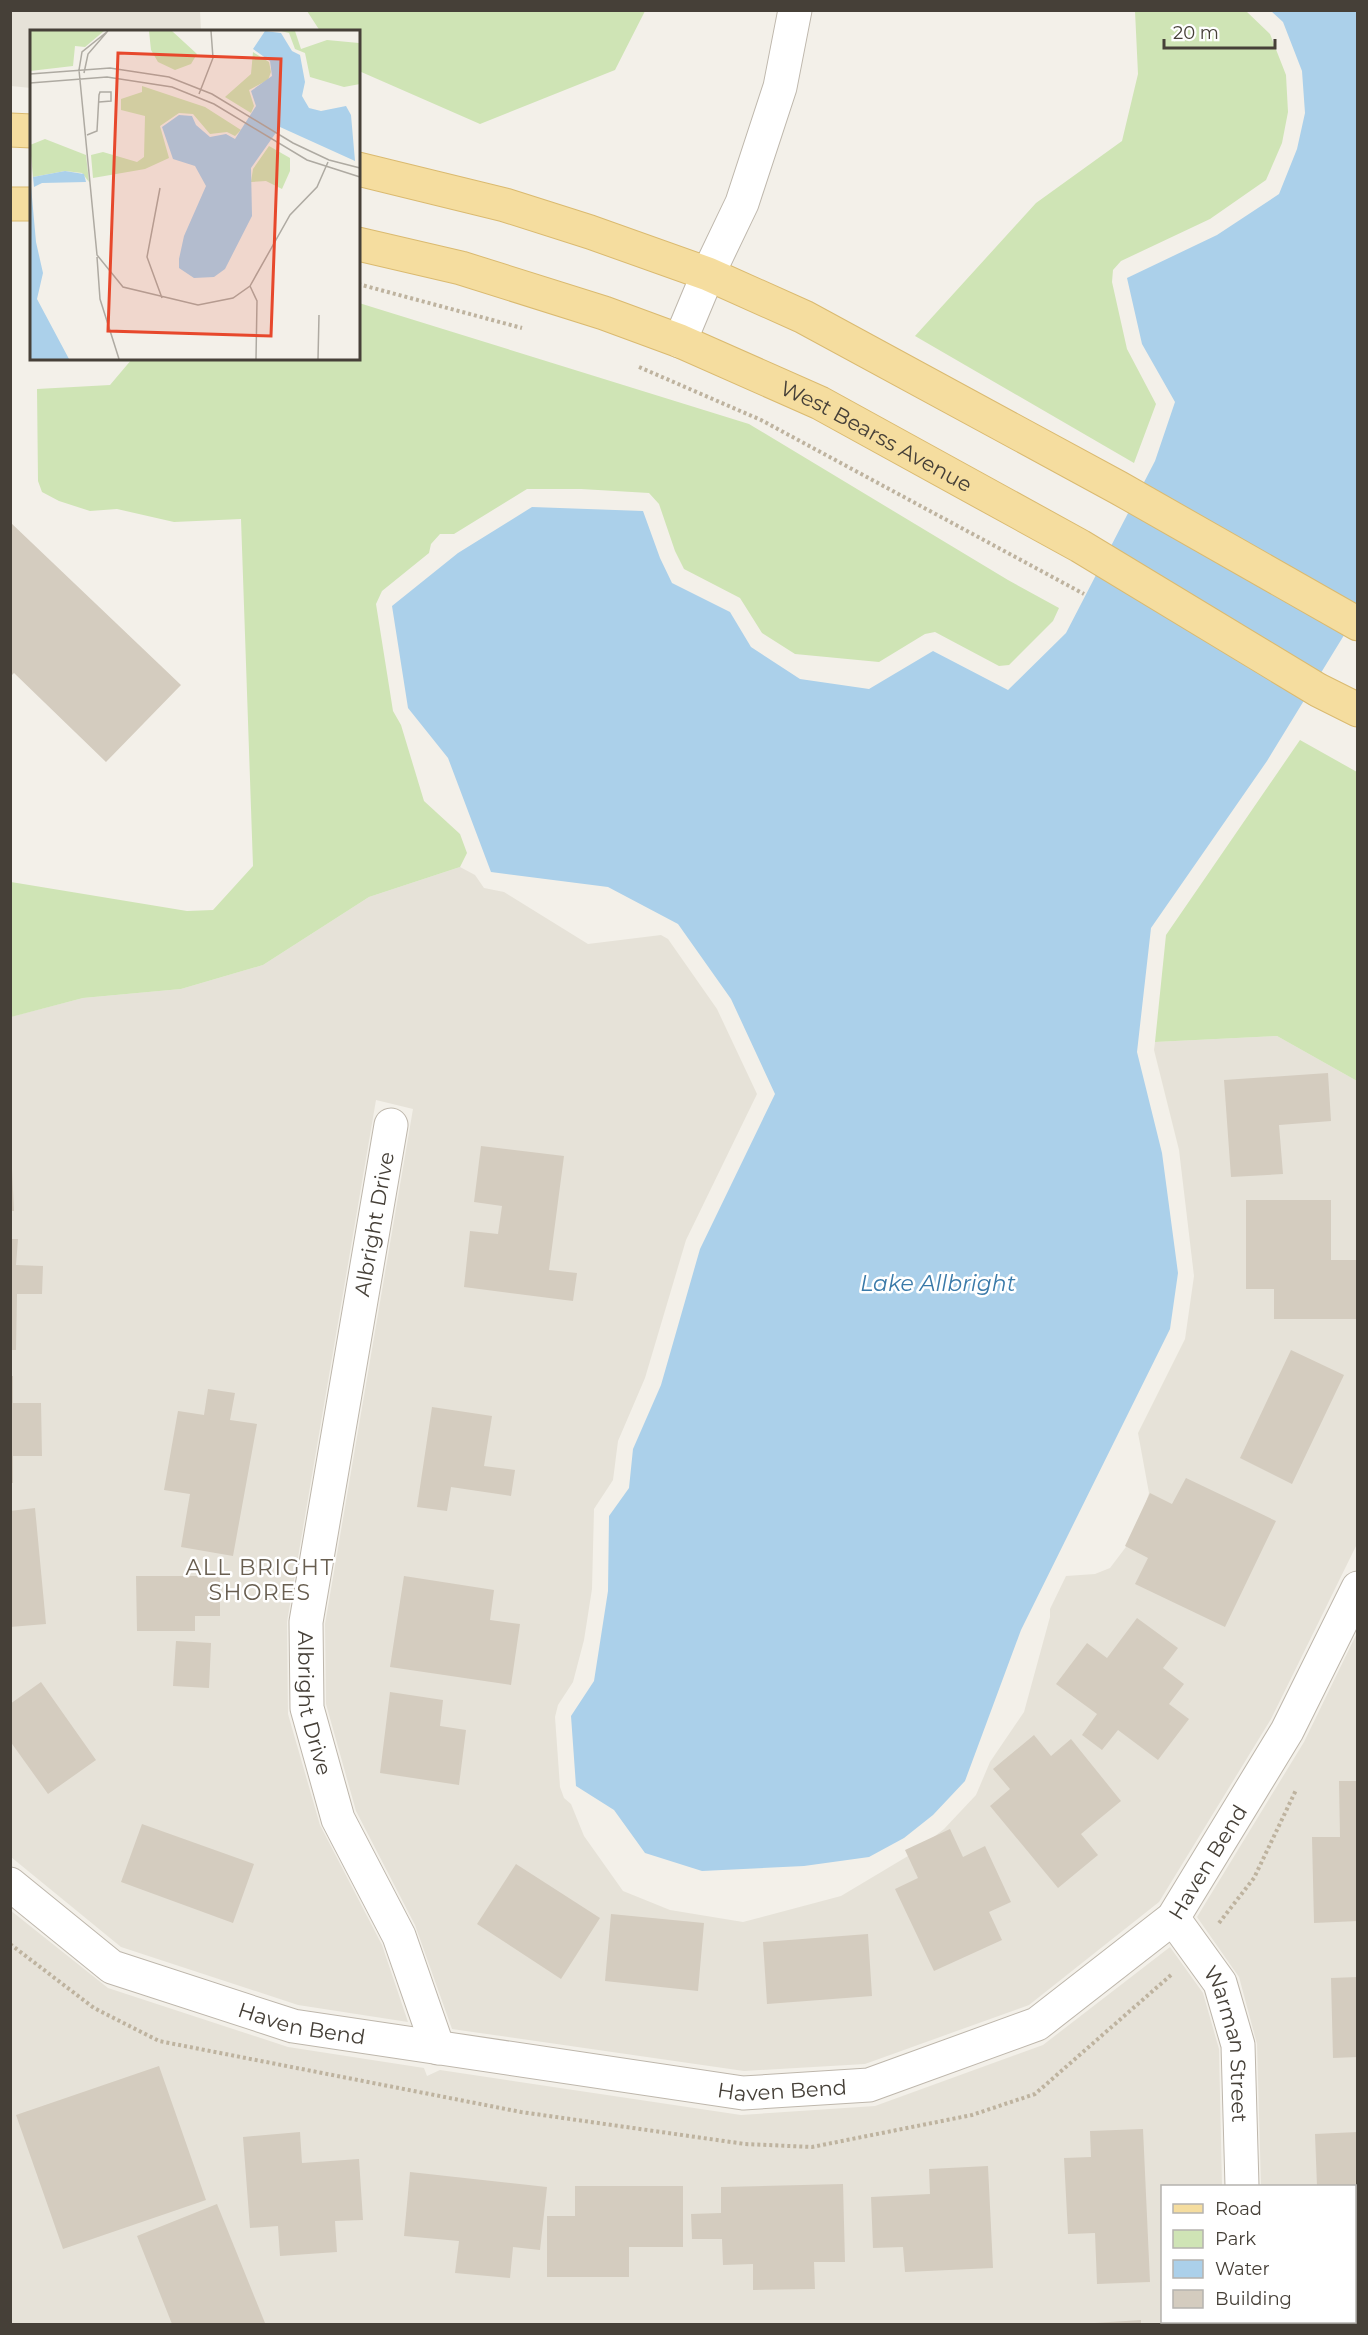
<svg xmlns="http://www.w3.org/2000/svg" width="1368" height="2335" viewBox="0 0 1368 2335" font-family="Montserrat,sans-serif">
<rect width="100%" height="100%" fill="#f3f0e9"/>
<!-- residential -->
<path fill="#e6e2d8" d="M11 10 200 11 201 31 32 32 31 88 11 86Z
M460 867 475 875 484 888 504 892 588 944 661 935 668 939 717 1009 757 1094 686 1240 645 1378 618 1441 613 1480 594 1509 592 1589 584 1640 573 1682 558 1705 555 1717 560 1787 564 1798 571 1804 584 1836 623 1891 670 1910 743 1922 841 1896 913 1853 944 1829 976 1795 990 1762 1024 1712 1050 1617V1609L1066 1576 1095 1574 1110 1568 1135 1535 1149 1493 1138 1433 1185 1339 1194 1276 1179 1150 1154 1050 1155 1042 1277 1036 1357 1081V1544L1271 1719 1159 1902 1029 2005 865 2064 744 2071 452 2029 415 1925 356 1811 326 1704 325 1624 413 1109 376 1100 287 1622 288 1714 320 1825 382 1945 408 2022 298 2005 121 1947 11 1857 10 1017 83 998 181 989 263 965 369 897Z
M1357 1633V2324H1265V2322H1354V2186H1261L1257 2044 1239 1977 1197 1917 1304 1742Z
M10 1910 108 1988 288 2047 424 2068 427 2076 440 2070 741 2115 875 2106 1043 2045 1170 1947 1203 1993 1219 2049 1222 2186H1162V2322H1226V2324H11Z"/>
<!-- green -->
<path fill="#cfe4b5" d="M307 11H645L615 70 480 124 359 71 358 32 320 31Z
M1135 11H1246L1270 34 1286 75 1288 112 1282 143 1266 180 1210 219 1121 261 1113 270 1112 282 1127 349 1156 404 1134 463 915 336 1036 203 1122 141 1138 74Z
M359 303 749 424 1008 580 1059 608 1053 621 1009 665 999 666 935 632 925 634 879 662 795 654 762 633 740 598 684 569 675 551 659 504 649 493 581 489H527L454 534H440L431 544 429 553 382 591 376 604 393 711 401 725 424 801 460 834 467 853 460 867 369 897 263 965 181 989 83 998 11 1017V882L187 911 213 910 253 866 241 519 174 522 117 509 90 511 59 501 42 492 38 481 37 389 110 385 132 359 358 358Z
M1300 740 1357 772V1081L1277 1036 1155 1042 1166 935Z"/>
<!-- water -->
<path fill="#abd0ea" d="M1271 11H1357V614L1267 761 1151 928 1137 1052 1162 1153 1178 1273 1170 1329 1021 1630 965 1781 933 1815 904 1838 869 1857 804 1866 702 1871 645 1853 614 1810 576 1786 571 1716 594 1681 608 1591 609 1516 629 1488 633 1449 661 1385 700 1249 775 1094 731 999 678 924 608 887 491 872 448 758 408 708 392 606 458 553 532 507 643 511 660 558 672 583 730 612 751 647 800 679 869 689 933 651 1008 690 1066 633 1155 461 1175 402 1142 344 1127 278 1217 235 1279 194 1297 149 1305 113 1302 71 1283 22Z"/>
<!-- building -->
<path fill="#d4ccbf" d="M10 522 181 685 106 762 14 673 10 677Z
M1328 1073 1331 1121 1279 1125 1283 1174 1231 1177 1224 1080Z
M481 1146 564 1156 549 1270 577 1273 573 1301 464 1287 470 1231 498 1234 502 1206 474 1202Z
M10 1169H12L14 1211H10Z
M1246 1200H1331V1260H1358V1319H1274V1289H1246Z
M10 1239H18L16 1265 43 1266 42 1294H17L16 1350H10Z
M1291 1350 1344 1375 1292 1484 1240 1458Z
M10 1376H13V1403H41L42 1456H13V1483H10Z
M208 1389 235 1393 230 1420 257 1424 233 1556 181 1547 190 1494 164 1490 178 1411 204 1415Z
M432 1407 492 1416 484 1466 515 1470 511 1496 451 1487 447 1511 417 1507Z
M1186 1478 1276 1521 1225 1627 1135 1584 1148 1558 1125 1546 1150 1493 1172 1504Z
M35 1508 46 1624 10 1627V1511Z
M136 1576H220V1616H195V1631H137Z
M404 1576 494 1590 490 1620 520 1624 511 1685 390 1667Z
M1137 1618 1178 1648 1163 1668 1184 1684 1169 1704 1189 1719 1158 1760 1118 1730 1102 1750 1082 1735 1097 1714 1056 1684 1087 1643 1107 1658Z
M176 1641 211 1643 209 1688 173 1686Z
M41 1682 96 1760 48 1794 10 1741V1704Z
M390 1692 443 1700 440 1726 466 1730 459 1785 380 1773Z
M1034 1735 1051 1756 1071 1739 1121 1801 1081 1834 1098 1855 1058 1888 990 1806 1010 1789 993 1769Z
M1339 1781H1358V1921L1314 1923 1312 1837H1340Z
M142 1824 254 1864 233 1923 121 1882Z
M950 1829 963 1857 985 1846 1011 1902 989 1912 1002 1940 934 1971 895 1889 918 1878 905 1850Z
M516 1864 600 1918 561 1979 477 1924Z
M611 1914 704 1923 698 1991 605 1981Z
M868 1934 872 1996 767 2004 763 1942Z
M1358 1977V2057L1333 2058 1331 1978Z
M159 2066 206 2200 63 2249 16 2115Z
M1143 2129 1150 2282 1097 2284 1095 2233 1068 2234 1064 2158 1091 2157 1090 2131Z
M300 2132 302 2163 359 2159 363 2220 335 2221 337 2252 280 2256 278 2226 250 2228 243 2137Z
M1358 2132V2221H1354V2186H1317L1315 2134Z
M988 2166 993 2268 905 2272 903 2247 873 2248 871 2197 930 2194 929 2169Z
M410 2172 547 2187 540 2250 513 2247 510 2278 455 2273 459 2241 404 2236Z
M843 2184 845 2262H814L815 2289 753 2290V2264L723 2265 722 2239H692L691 2214 721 2213V2187Z
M575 2186H683V2247H629V2277H547V2216H575Z
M217 2204 265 2323 260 2324H172L137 2236Z
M1354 2264H1358V2324H1320V2322H1354Z
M1141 2320V2324H1095V2323Z"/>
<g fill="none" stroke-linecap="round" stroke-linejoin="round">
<!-- minor casing -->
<g stroke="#beb7ac" stroke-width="35">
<g id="minor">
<path d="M680 341 708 274 742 203 780 87 795 10"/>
<path id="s1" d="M391 1125 306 1622 307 1708 338 1819 399 1936 438 2048"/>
<path id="s2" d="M10 1884 112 1967 293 2026 743 2093 869 2085 1037 2024 1173 1918 1287 1731 1358 1588"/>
<path id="s3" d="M1173 1918 1220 1983 1238 2045 1242 2186"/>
<path d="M1245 2322V2324"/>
</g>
</g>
<!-- major casing -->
<g stroke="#daba70" stroke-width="35">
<g id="major">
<path d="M10 130 32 131"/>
<path d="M358 169 505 205 590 232 708 274 804 317 1119 488 1358 624"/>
<path d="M10 204H32"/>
<path id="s4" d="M358 244 461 268 604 313 680 341 820 403 1080 546 1318 690 1358 710"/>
</g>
</g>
<!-- path -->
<path stroke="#beb39f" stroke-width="4" stroke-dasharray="3 3" stroke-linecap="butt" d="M358 284 522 328
M639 367 761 420 1084 594
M1219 1923 1254 1878 1296 1790
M10 1944 94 2008 159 2041 521 2112 745 2144 812 2147 972 2115 1035 2094 1171 1975"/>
<!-- minor -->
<use href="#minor" stroke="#fff" stroke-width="33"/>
<!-- major -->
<use href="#major" stroke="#f5dd9f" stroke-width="33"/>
</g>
<g text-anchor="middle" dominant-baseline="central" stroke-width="5" stroke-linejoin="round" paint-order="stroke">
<!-- street labels -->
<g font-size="21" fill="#464038" stroke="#fff">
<text stroke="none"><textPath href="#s4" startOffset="555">West Bearss Avenue</textPath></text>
<text transform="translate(374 1224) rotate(-80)">Albright Drive</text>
<text stroke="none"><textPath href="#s1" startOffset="586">Albright Drive</textPath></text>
<text stroke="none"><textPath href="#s2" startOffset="1320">Haven Bend</textPath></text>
<text stroke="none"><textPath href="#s2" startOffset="330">Haven Bend</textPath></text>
<text stroke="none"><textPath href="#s3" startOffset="142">Warman Street</textPath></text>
<text stroke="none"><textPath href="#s2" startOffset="816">Haven Bend</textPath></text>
</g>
<!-- water labels -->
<g font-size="22" font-style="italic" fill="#3a7aa9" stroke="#fff">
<text x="938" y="1283">Lake Allbright</text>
</g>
<!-- neighbourhood labels -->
<g font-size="22" letter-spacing="1.5" fill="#685e50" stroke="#fff">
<text x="260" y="1567">ALL BRIGHT<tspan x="260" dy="25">SHORES</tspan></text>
</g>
</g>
<!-- overview -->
<g transform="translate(30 30)">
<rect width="330" height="330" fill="#f3f0e9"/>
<path d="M0 1H74L55 17 45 16 43 36 0 41ZM119 1H142L167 24 161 34 145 40 128 32 121 20ZM251 1H265L271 19 297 10 329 13 330 54 314 57 280 47 275 23 265 19 259 3ZM223 22 239 32 241 42 238 50 219 60 224 76 221 83 195 67 221 44ZM112 56 175 77 211 100 205 106 197 102 180 104 163 84 149 83 130 96 139 128 115 139 63 148 61 125 73 122 107 132 114 127 115 86 91 80V69L112 62ZM15 109 56 125 59 152 52 143 35 141 3 147 0 115ZM239 116 260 128V141L252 159 236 151 221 152 223 139Z" fill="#cfe4b5"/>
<path d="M235 1 251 3 262 21 270 25 275 52 272 66 279 78 291 81 316 76 321 85 325 131 250 97 221 138 222 186 195 239 184 247 164 248 149 238V229L154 206 176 156 165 136 143 129 132 97 149 85 162 86 166 95 180 107 196 104 205 109 226 76 221 61 242 46 240 31 223 19ZM35 141 54 144 56 152 12 153 4 157 3 147ZM0 145 6 212 13 243 7 269 39 329H0Z" fill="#abd0ea"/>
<path fill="none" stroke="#aeaaa2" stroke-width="1.5" d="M78 1 52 22 49 40 67 225 93 257 168 275 203 268 220 256 260 185 287 157 298 132M54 43 58 24 77 2M0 44 80 38 139 47 182 64 263 113 299 130 330 138M0 53 77 47 142 57 184 74 277 130 330 147M169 64 183 28 181 1M57 105 67 101 69 65 70 62H81V71L69 72M130 158 117 227 132 268M67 227 70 269 89 329M220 256 227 271 226 329M288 329 289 285"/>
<path fill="#e7482c" fill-opacity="0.15" stroke="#e7482c" stroke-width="3" d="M88 23 251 29 241 306 78 301Z"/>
<rect width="330" height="330" fill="none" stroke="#464038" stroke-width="3"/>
</g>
<!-- border -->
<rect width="1368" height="2335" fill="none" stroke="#464038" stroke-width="24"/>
<!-- legend -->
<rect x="1161" y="2185" width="195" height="138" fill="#ffffff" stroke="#b5b3af" stroke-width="1.5"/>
<rect x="1173" y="2204" width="30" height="9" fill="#f5dd9f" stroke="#b5b3af" stroke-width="1.5"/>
<text x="1215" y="2215" font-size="18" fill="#464038">Road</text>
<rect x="1173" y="2230" width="30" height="18" fill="#cfe4b5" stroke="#b5b3af" stroke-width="1.5"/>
<text x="1215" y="2245" font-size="18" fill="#464038">Park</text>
<rect x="1173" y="2260" width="30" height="18" fill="#abd0ea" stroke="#b5b3af" stroke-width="1.5"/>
<text x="1215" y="2275" font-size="18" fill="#464038">Water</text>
<rect x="1173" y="2290" width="30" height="18" fill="#d4ccbf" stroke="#b5b3af" stroke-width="1.5"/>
<text x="1215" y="2305" font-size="18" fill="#464038">Building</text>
<!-- scale -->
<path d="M1164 39v9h111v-9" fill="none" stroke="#464038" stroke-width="3"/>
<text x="1173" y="39" font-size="18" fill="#464038" stroke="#ffffff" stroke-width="4.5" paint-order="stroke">20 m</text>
</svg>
